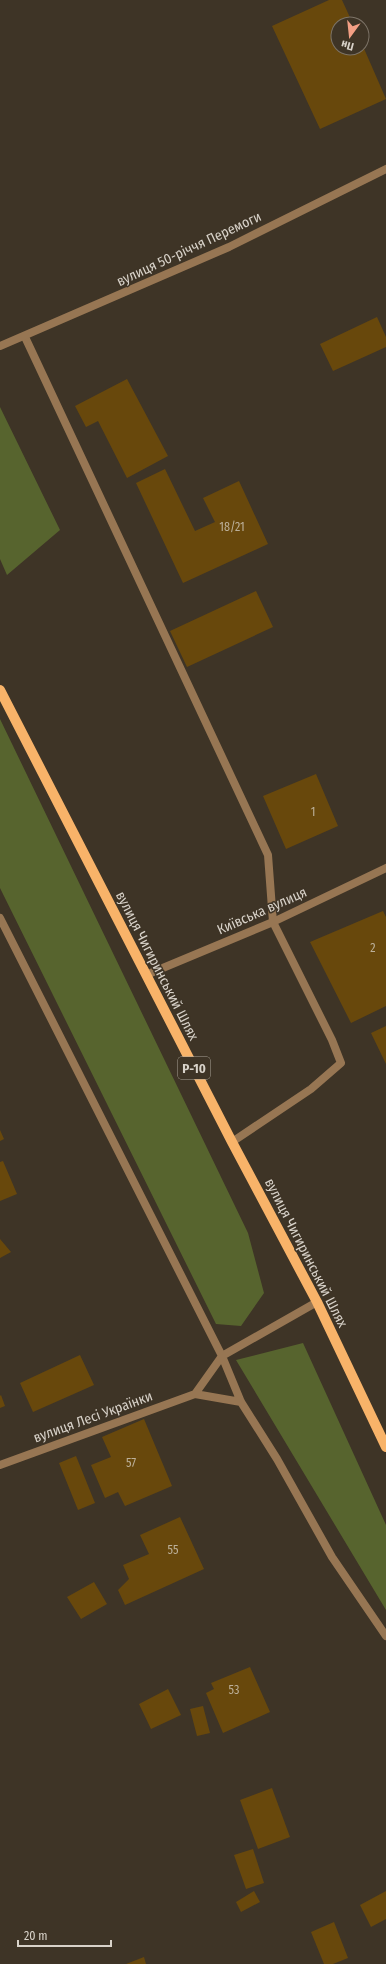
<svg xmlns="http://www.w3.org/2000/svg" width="386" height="1964" viewBox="0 0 386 1964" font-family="'Fira Sans Condensed',sans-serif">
<rect width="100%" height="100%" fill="#3e3426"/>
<!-- green -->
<path fill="#57642e" d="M0 407 60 530 7 575 0 559Z
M0 719 248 1233 264 1293 241 1326 216 1324 0 888Z
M303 1343 386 1525V1610L236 1360Z"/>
<!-- building -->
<path fill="#68480c" d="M329 0H342L353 24H338V48H362V44L386 99 320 129 272 26Z
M377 317 386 337V347L333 371 320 344Z
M127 379 168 456 127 478 98 421 86 427 75 406Z
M165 469 195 531 215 522 203 498 239 481 268 544 183 583 136 483Z
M256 591 273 627 187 667 170 631Z
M316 774 338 826 286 849 263 796Z
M383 911 386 917V1006L351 1023 310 942Z
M386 1026V1064L371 1033Z
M0 1130 4 1139 0 1141Z
M3 1161 17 1194 0 1201V1162Z
M0 1239 11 1252 0 1258Z
M80 1355 94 1385 33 1412 20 1383Z
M1 1395 5 1406 0 1408V1396Z
M144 1419 172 1486 125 1506 118 1492 105 1498 91 1465 111 1457 102 1437Z
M76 1456 95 1503 78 1510 59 1463Z
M180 1517 204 1569 125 1605 118 1590 129 1579 123 1565 149 1554 140 1535Z
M94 1582 107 1604 81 1619 67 1597Z
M250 1667 270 1712 223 1733 206 1693 214 1689 211 1683Z
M168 1689 181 1715 151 1729 139 1704Z
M203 1706 210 1733 197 1736 190 1709Z
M272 1788 290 1837 258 1849 240 1800Z
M253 1849 264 1883 246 1889 234 1855Z
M254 1891 260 1902 241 1912 236 1902Z
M386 1891V1919L371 1927 360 1905Z
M334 1922 348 1958 333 1964H324L311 1932Z
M144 1957 146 1964H126Z"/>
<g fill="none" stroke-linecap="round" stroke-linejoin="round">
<!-- service -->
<path stroke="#977653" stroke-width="8" d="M25 337 268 855 273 922 332 1040 341 1063 311 1089 232 1142"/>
<!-- minor -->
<path stroke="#977653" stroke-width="8" d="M0 346 229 247 386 169
M0 918 222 1356 195 1394
M146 975 273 922 386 868
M317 1302 222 1356 241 1402 277 1459 332 1557 386 1636
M0 1465 195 1394 241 1402"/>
<!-- primary -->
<path stroke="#f8b369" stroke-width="10" d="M0 690 232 1142 317 1302 386 1447"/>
</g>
<g text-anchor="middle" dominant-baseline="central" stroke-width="3" stroke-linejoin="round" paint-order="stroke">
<!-- number labels -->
<g font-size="12" fill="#bcb09a">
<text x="232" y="527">18/21</text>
<text x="313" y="812">1</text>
<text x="373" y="948">2</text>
<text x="131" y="1463">57</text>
<text x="173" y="1550">55</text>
<text x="234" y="1690">53</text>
</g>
<!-- shield labels -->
<rect fill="#3e3426" stroke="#aaa398" stroke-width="1" x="178" y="1057" width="32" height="22" rx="3"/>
<g font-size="13" font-weight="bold" fill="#d8d2c9">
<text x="194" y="1068">Р-10</text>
</g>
<!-- street labels -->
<g font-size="14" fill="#d8d2c9" stroke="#3e3426">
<text transform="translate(189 249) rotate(-25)">вулиця 50-річчя Перемоги</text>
<text transform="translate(262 911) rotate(-24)">Київська вулиця</text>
<text transform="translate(157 966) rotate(63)">вулиця Чигиринський Шлях</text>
<text transform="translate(306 1253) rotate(63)">вулиця Чигиринський Шлях</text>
<text transform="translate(93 1417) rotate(-20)">вулиця Лесі Українки</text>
</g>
</g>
<!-- north arrow -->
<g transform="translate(350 36) rotate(195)"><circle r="19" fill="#3e3426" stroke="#7c7367"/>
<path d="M0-3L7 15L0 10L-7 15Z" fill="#f39f84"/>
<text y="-6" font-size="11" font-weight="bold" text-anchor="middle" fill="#d8d2c9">Пн</text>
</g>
<!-- scale -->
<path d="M18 1940v6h93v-6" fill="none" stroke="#d8d2c9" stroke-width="2"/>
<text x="24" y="1940" font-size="12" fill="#d8d2c9" stroke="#3e3426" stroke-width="3" paint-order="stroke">20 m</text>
</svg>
